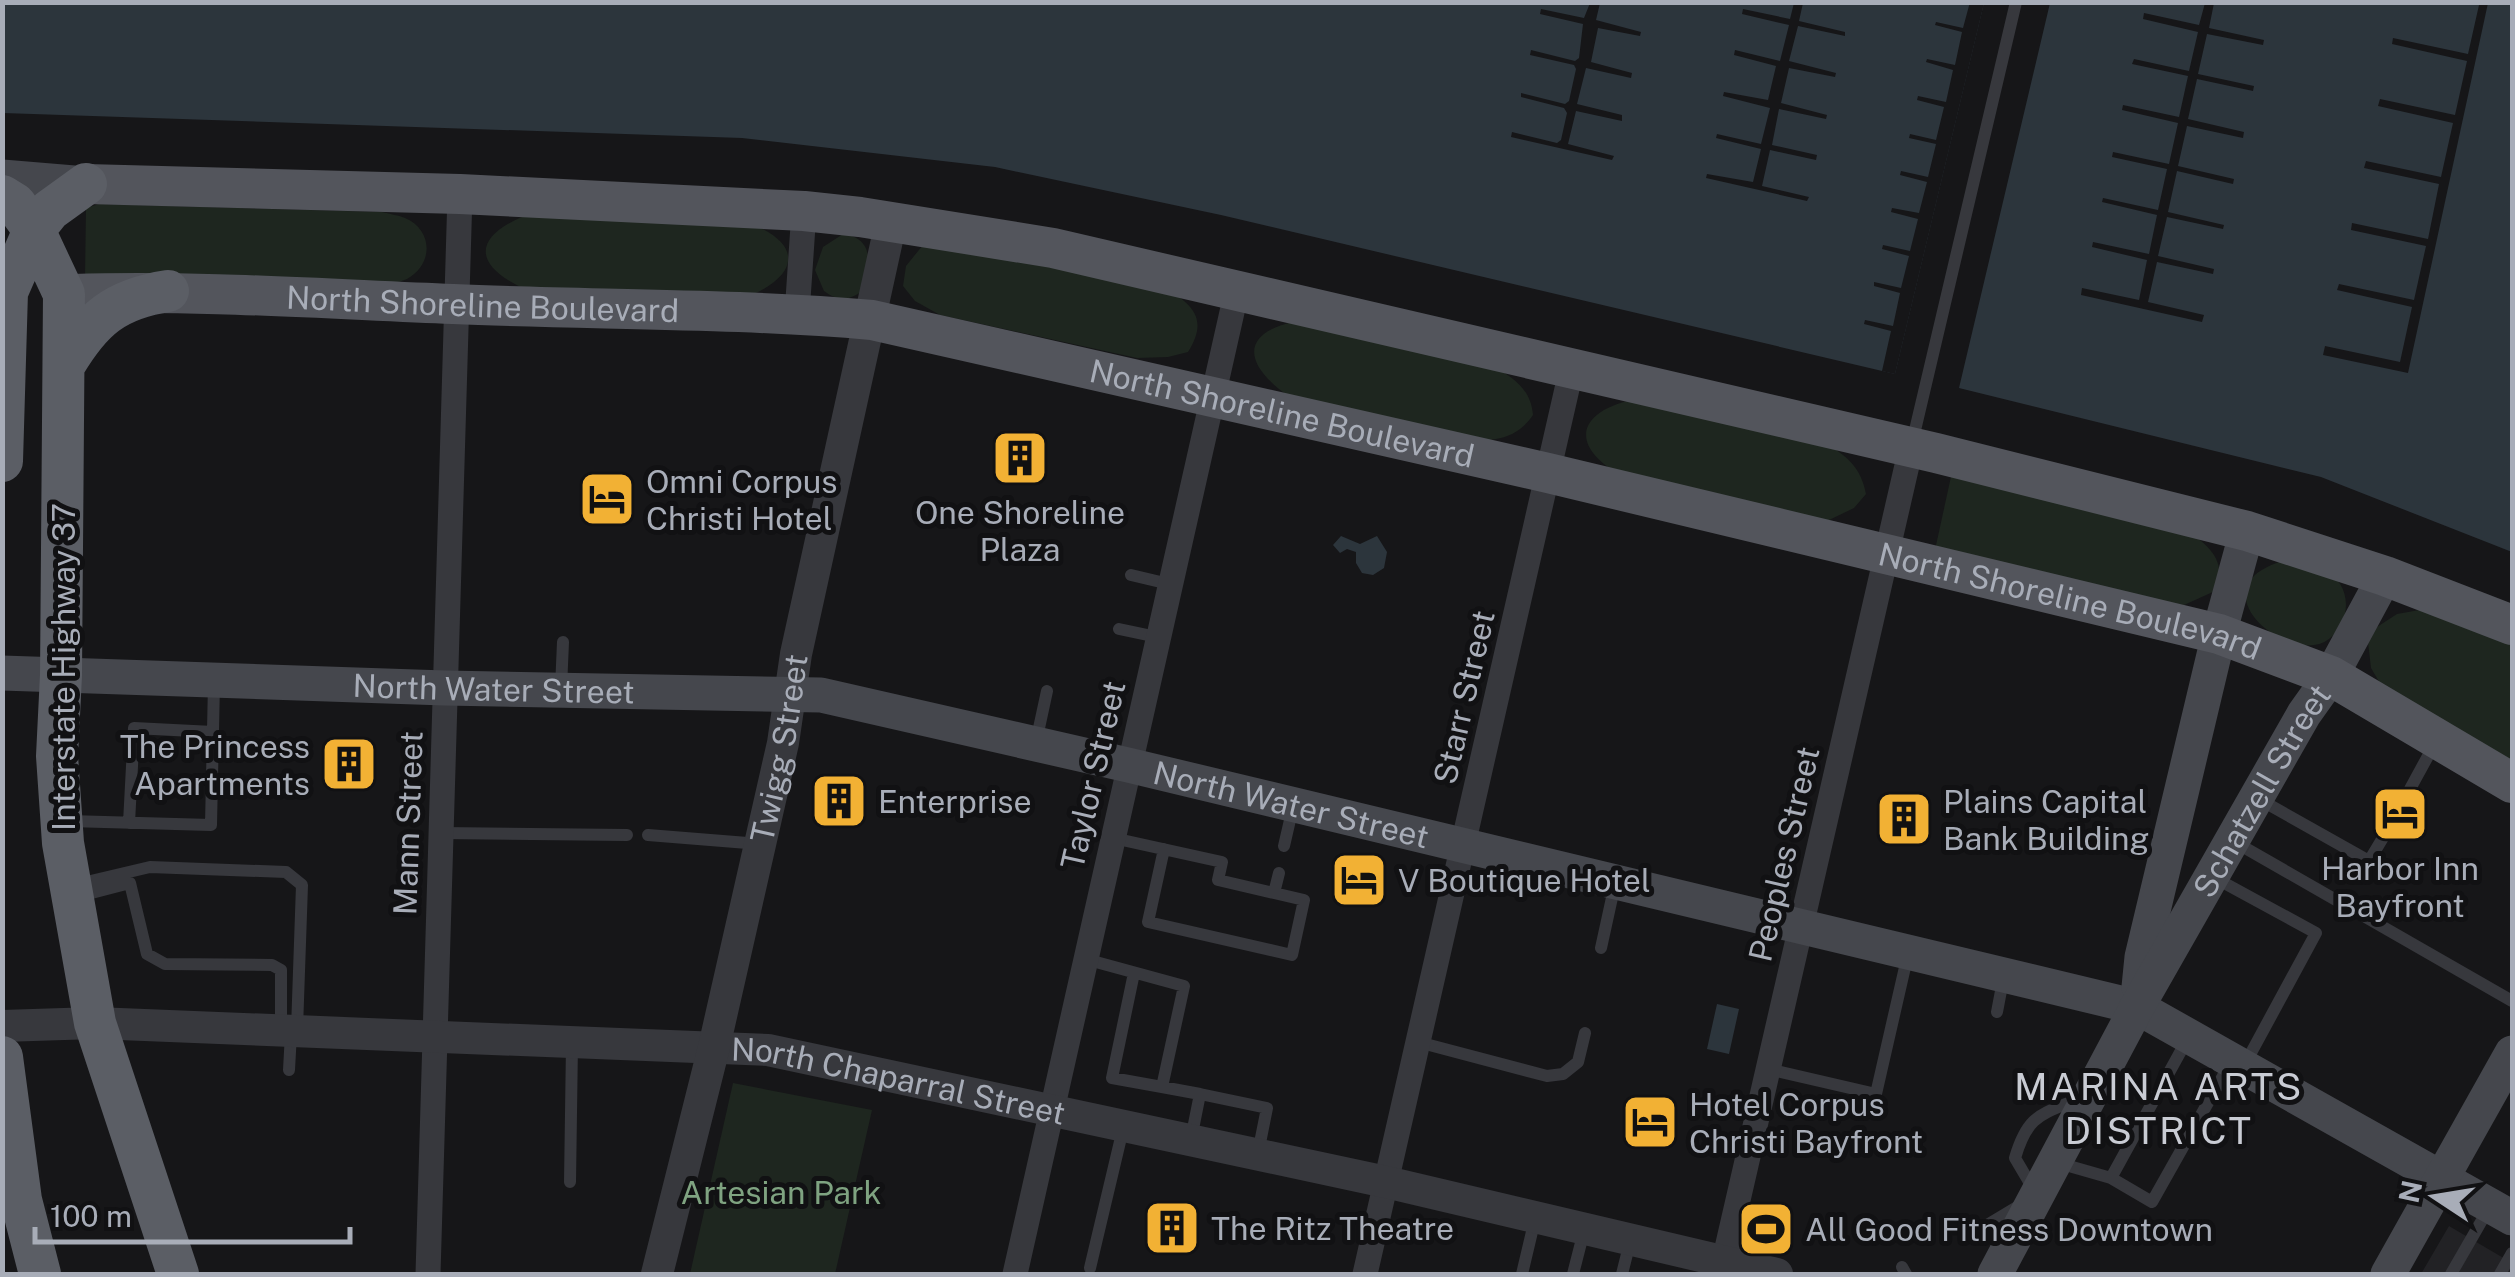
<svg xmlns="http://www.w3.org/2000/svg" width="2515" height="1277" viewBox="0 0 2515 1277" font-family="'Public Sans',sans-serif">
<rect width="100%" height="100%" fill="#161618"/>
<!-- built -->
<path fill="#222225" d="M2449 1226 2512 1263V1274H2421Z"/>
<!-- green -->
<path fill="#1e261f" d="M99 204 382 212C389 214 398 215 405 218 433 230 434 264 407 279 399 283 385 284 376 286L85 277 86 208Z
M535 212 743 221C806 242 801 277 742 299L529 291C467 264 474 233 535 212Z
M843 234C874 238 870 264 867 288 851 300 840 303 824 291L815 270 823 247Z
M923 245 1158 283C1189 303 1211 315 1188 352L1168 357 1137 358 940 315 915 301 903 286 906 266Z
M1304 320 1491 365C1513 377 1531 389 1533 415 1518 437 1499 440 1474 441L1287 395C1238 360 1244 329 1304 320Z
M1641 398 1827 444C1849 458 1861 468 1866 494L1854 508 1827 521 1626 478C1565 446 1577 409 1641 398Z
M1952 472 2180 526C2205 542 2230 560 2215 591L2184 605 2152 602 1935 550Z
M2286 560C2298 563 2312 565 2323 570 2352 582 2353 620 2329 639 2290 669 2190 586 2286 560Z
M2425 609 2512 641V763L2384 690 2371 668 2368 642 2374 629 2397 614Z
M733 1083 872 1110 835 1274H690Z"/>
<!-- water -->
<path fill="#2c353c" d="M3 3H1984L1895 374 1221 215 995 167 742 138 3 113Z
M2050 3H2512V552L2321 477 1959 388Z
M1341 536 1360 544 1377 536 1387 552 1384 568 1373 575 1362 573 1356 563V552L1347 549 1340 553 1333 545Z
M1717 1004 1739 1009 1729 1054 1707 1049Z"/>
<!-- pier -->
<path fill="#161618" d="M1970 2 1984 3 1895 374 1882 371 1891 331 1864 324 1865 320 1893 326 1900 293 1874 286V282L1901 288 1909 256 1882 249 1883 245 1910 251 1918 219 1891 212 1892 208 1919 213 1927 182 1900 175 1901 171 1928 177 1936 144 1909 138 1910 134 1936 140 1944 107 1917 100 1918 96 1946 102 1953 70 1926 62 1927 59 1955 65 1962 32 1935 25 1936 22 1963 28Z
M1590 3H1600L1596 20 1641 32 1640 36 1598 28 1591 62 1632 73 1631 78 1586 68 1577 104 1622 115V121L1576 111 1568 144 1614 156 1612 160 1511 137 1512 132 1557 143 1561 140 1567 113 1564 108 1521 97V93L1565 104 1569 101 1576 69 1574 65 1530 55 1531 50 1575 61 1579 58 1583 24 1540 14 1541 9 1584 18Z
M1794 3H1803L1799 21 1845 32V36L1798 26 1789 61 1836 73 1835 77 1789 68 1781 103 1827 115 1826 119 1779 109 1772 145 1817 155 1816 160 1770 150 1762 186 1809 197 1807 201 1706 178 1707 174 1753 182 1761 149 1716 138 1717 134 1761 144 1770 108 1723 96 1724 92 1768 100 1776 66 1734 55 1735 50 1780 61 1789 25 1742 14 1743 9 1790 19Z
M2214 3 2209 28 2264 40 2263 45 2207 34 2198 74 2254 86 2253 91 2197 79 2188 119 2244 132 2243 138 2187 126 2178 166 2234 179 2233 184 2177 171 2168 212 2224 225 2223 229 2167 217 2158 256 2214 269 2213 274 2157 262 2148 302 2204 315 2202 322 2081 295 2082 288 2139 300 2147 260 2092 247 2093 242 2149 254 2157 215 2102 202 2103 198 2158 210 2167 169 2112 157 2113 152 2169 164 2178 123 2122 110 2123 105 2179 117 2188 76 2132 64 2134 59 2189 71 2198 32 2143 19 2144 13 2199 25 2205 3Z
M2473 3H2488L2408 373 2323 355 2325 346 2400 362 2412 307 2337 290 2339 284 2414 300 2426 246 2351 230 2352 223 2428 239 2439 184 2364 168 2366 161 2441 177 2453 123 2378 106 2380 99 2455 115 2467 61 2392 44 2393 38 2468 54 2479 5Z"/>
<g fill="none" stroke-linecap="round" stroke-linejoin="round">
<!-- service -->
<path stroke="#37383d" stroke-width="12" d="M1912 443 2016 2
M1131 575 1169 584
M1119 629 1157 637
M561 688 563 642
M1036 742 1047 691
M2410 789 2434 745
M2257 798 2369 861 2384 836
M69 821 211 825 214 683
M129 823 134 728 213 732
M440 833 627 835
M648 835 760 844
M1113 838 1222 862 1218 880 1274 893 1279 873
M2233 841 2512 1001
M1284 846 1293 807
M1164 849 1148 922 1292 955 1304 900 1274 893
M2215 878 2316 933 2245 1064
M78 884 150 867 286 872 302 885 297 1029
M80 896 130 883 147 954 165 964 272 965 281 970V1030
M1601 948 1615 884
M1085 959 1184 986 1162 1087 1112 1078 1134 973
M1997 1012 2004 975
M2188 1038 2111 1178 2152 1202 2232 1060
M1418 1042 1547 1076 1563 1074 1578 1062 1585 1033
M1768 1069 1876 1094 1908 954
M289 1070 291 1033
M1162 1087 1200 1094
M1191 1139 1200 1094 1267 1108 1258 1153
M2055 1162 2111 1178
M570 1182 572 1044
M2035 1192 2015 1158C2028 1114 2041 1115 2080 1098
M1974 1233 2019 1206
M1902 1267 1906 1274
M1090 1268 1123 1129
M1522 1274 1535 1219
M1573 1274 1584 1231
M1622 1274 1630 1242
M2451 1274 2489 1208
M2500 1274 2512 1253"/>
<!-- minor -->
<path stroke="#37383d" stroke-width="25" d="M797 314 804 211
M428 1274 460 194
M1015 1274 1237 290
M1365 1274 1572 367
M1721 1274 1911 448"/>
<!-- tertiary -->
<g stroke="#37383d" stroke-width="32">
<path id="s1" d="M2 1026 95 1023 768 1050 1386 1182 1777 1274"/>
<path id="s2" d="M657 1274 714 1047 783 743 796 654 891 222"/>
</g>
<!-- secondary -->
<g stroke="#45474d" stroke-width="35">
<path d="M2 177 86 184"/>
<path id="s3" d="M2 673 445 688 821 695 1128 765 2137 1007 2512 1218"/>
<path d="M2139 987 2142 957 2219 634 2247 531"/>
<path id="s4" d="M1995 1274 2137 1007 2304 714 2331 676 2385 576"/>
<path d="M2388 1274 2512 1053"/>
</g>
<!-- primary -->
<g stroke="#53555c" stroke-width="40">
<path d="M86 184 460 194 804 211 860 217 1053 248 1936 453 2247 531 2385 576 2512 625"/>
<path id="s5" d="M73 294C200 290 326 299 453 304 593 310 733 308 872 320L1548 473 2219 634 2331 676 2512 783"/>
</g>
<!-- trunk -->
<path stroke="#5b5e65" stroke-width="42" d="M2 196 15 204 34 230 64 294 61 675 57 756 63 843 95 1023 178 1274
M65 364C92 319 115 299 168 291
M2 461 7 292 34 230 50 210 86 184
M2 1057 21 1200 40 1274"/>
</g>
<!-- icons -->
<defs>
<g id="building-square" transform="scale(2.875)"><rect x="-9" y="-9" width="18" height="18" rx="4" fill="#f2b134" stroke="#111113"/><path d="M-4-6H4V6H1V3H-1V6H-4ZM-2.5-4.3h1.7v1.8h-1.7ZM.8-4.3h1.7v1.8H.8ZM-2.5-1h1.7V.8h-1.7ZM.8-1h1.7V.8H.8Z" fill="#111"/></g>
<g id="hotel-square" transform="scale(2.875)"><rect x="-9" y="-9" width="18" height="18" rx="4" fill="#f2b134" stroke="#111113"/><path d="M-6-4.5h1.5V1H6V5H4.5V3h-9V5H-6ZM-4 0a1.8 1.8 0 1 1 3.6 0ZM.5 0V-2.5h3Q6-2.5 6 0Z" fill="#111"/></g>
<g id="stadium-square" transform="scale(2.875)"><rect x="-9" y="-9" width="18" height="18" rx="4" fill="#f2b134" stroke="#111113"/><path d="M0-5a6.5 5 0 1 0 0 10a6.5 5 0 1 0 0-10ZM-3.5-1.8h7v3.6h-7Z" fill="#111"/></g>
</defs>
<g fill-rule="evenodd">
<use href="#building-square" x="1020" y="458"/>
<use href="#hotel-square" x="607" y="499"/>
<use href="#building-square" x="349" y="764"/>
<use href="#building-square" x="839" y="801"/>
<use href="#hotel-square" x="2400" y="814"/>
<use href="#building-square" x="1904" y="819"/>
<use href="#hotel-square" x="1359" y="880"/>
<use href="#hotel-square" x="1650" y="1122"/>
<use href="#building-square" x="1172" y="1228"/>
<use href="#stadium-square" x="1766" y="1229"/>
</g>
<g text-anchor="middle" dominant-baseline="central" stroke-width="10" stroke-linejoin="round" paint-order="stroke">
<!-- street labels -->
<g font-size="32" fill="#a8adb8" stroke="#111113">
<text stroke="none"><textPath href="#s5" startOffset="410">North Shoreline Boulevard</textPath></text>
<text stroke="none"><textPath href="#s5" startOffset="1220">North Shoreline Boulevard</textPath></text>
<text stroke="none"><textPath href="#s5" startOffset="2030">North Shoreline Boulevard</textPath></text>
<text transform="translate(63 667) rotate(-90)">Interstate Highway 37</text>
<text stroke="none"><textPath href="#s3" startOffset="492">North Water Street</textPath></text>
<text transform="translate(1464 697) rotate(-77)">Starr Street</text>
<text stroke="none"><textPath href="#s2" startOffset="540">Twigg Street</textPath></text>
<text transform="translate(1093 775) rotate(-77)">Taylor Street</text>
<text stroke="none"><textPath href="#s4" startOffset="552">Schatzell Street</textPath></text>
<text stroke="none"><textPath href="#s3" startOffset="1302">North Water Street</textPath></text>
<text transform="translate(408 823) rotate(-88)">Mann Street</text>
<text transform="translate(1784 854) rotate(-77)">Peoples Street</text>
<text stroke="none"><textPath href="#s1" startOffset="900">North Chaparral Street</textPath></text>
</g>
<!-- poi labels -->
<g font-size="32" fill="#a8adb8" stroke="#111113" text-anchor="start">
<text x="646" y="481">Omni Corpus<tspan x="646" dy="37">Christi Hotel</tspan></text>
<text x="1020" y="512" text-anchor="middle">One Shoreline<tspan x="1020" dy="37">Plaza</tspan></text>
<text x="310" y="746" text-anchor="end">The Princess<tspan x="310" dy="37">Apartments</tspan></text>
<text x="878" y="801">Enterprise</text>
<text x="1943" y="801">Plains Capital<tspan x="1943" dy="37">Bank Building</tspan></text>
<text x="2400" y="868" text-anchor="middle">Harbor Inn<tspan x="2400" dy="37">Bayfront</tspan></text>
<text x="1398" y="880">V Boutique Hotel</text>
<text x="1689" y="1104">Hotel Corpus<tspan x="1689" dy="37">Christi Bayfront</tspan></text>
<text x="1211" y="1228">The Ritz Theatre</text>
<text x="1805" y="1229">All Good Fitness Downtown</text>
</g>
<!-- park labels -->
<g font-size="32" fill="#7fa381" stroke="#111113">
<text x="781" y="1192">Artesian Park</text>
</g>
<!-- quarter labels -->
<g font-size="38" letter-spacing="2.5" fill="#c9ccd4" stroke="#111113">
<text x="2159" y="1086">MARINA ARTS<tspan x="2159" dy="44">DISTRICT</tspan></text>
</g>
</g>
<!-- border -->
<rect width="2515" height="1277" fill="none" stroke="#a8adb8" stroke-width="10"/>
<!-- north arrow -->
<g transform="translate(2435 1197) rotate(282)" stroke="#111113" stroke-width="8" paint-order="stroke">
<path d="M0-8L18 38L0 25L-18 38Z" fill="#a8adb8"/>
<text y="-15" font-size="28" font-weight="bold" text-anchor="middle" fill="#a8adb8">N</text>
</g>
<!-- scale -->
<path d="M35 1227v15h315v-15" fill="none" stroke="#a8adb8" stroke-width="5"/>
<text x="50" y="1227" font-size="30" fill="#a8adb8" stroke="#111113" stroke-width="8" paint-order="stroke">100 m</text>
</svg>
